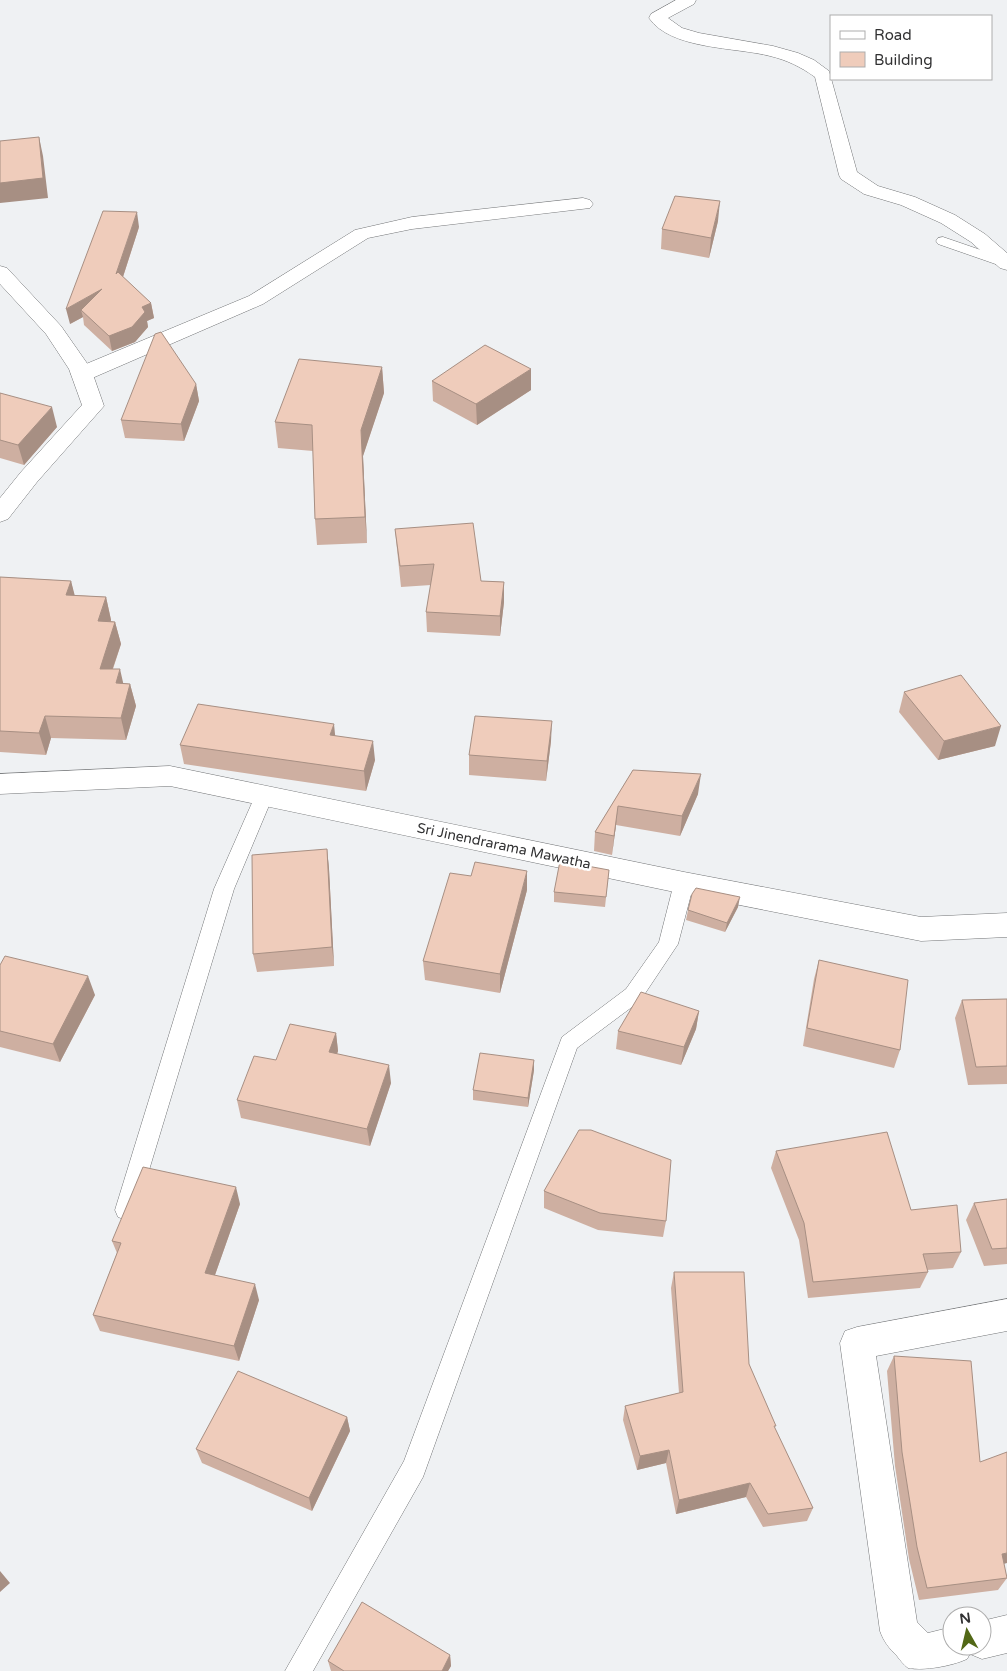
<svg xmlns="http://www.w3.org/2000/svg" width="1007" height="1671" viewBox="0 0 1007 1671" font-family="'Varela Round',sans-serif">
<rect width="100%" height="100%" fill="#eff1f3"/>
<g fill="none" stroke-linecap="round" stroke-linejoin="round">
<!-- lane casing -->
<g stroke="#737577" stroke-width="1">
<path id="lane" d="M943 237 1007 259V268L938 244 936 241 938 238Z
M264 789 271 791 273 796 234 889 137 1210 134 1217 126 1220 118 1217 115 1210 214 889 255 796 257 791Z
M684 875 691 878 694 883 678 944 640 1001 577 1048 423 1477 313 1671H285L404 1461 562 1037 626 989 659 942 674 883 677 878Z"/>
</g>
<!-- street casing -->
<g stroke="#737577" stroke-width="1">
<path id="street" d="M676 0H696L694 4 668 18 682 28 699 33 773 46 798 53 814 60 829 71 857 172 878 186 915 197 955 215 985 234 1007 253V270L1000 268 971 242 941 223 901 205 864 194 841 179 839 175 815 77C801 67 787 60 770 56 736 47 671 50 649 18L651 14Z
M583 198 590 200 593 204 590 208 412 229 368 238 263 304 90 379 82 381 74 379 71 374 74 369 249 296 355 230 412 217Z
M1007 1299V1331L876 1356 917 1622 928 1633 952 1627V1646H982V1621L1007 1615V1653L982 1659 970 1654 967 1659C952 1666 924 1671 908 1668 904 1665 900 1660 897 1656 889 1648 884 1642 880 1631L840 1343 845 1331 857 1327Z"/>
</g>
<!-- secondary casing -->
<g stroke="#737577" stroke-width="1">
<path id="secondary" d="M0 266 7 268 61 326 91 369 104 406 37 482 8 519 0 522V498L21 472 82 405 69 369 46 334 0 284Z
M170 766 684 872 921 917 1007 913V937L921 941 684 894 170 786 0 794V774Z"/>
</g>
<!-- lane -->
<use href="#lane" fill="#fff" fill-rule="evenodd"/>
<!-- street -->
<use href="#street" fill="#fff" fill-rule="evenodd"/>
<!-- secondary -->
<use href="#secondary" fill="#fff" fill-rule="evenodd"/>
</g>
<!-- wall -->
<path fill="#ceafa1" d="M718 221 709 258 661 249 662 229Z
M139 227 123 277 151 303 154 318 147 321 148 327 135 342 112 351 84 325 83 317 70 324Z
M382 367 384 393 363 456 367 543 317 545 315 519 313 451 278 448 275 422Z
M531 369V390L477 425 433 401 432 381Z
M196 384 199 401 184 441 125 438 121 420Z
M0 393 57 427 24 465 0 458Z
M395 529 481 581 504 582V602L500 636 427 632 426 612 431 585 401 587 397 549Z
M0 577 71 581 74 595 106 597 111 620V621L115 622 121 644 113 669 123 683 130 684 136 706 126 740 51 738 46 755 0 752Z
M904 692 995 746 938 760 899 712Z
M335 736 375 760 366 791 184 764 180 745Z
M551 741 546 781 469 775V755Z
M633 770 698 794 680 836 616 825 612 855 594 851 595 832Z
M327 849 329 869 334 966 257 972 253 954Z
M609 870 605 907 554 902V892Z
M527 890 500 993 425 980 423 961Z
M738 907 725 932 686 920 688 910Z
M819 960 900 1050 894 1068 803 1046 814 979Z
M0 965 95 995 60 1062 0 1047Z
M1007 999V1084L968 1085 955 1018 962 1000Z
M699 1011 696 1029 681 1065 616 1049 618 1031Z
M336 1033 338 1051 337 1054 391 1083 370 1146 241 1118 237 1100 276 1060Z
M534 1060V1070L528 1107 473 1100V1090Z
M776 1151 911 1210 961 1252 953 1268 927 1270 928 1272 920 1288 808 1298 799 1240 771 1168Z
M544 1191 666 1221 663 1237 598 1230 544 1208Z
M1007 1199V1264L984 1266 966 1220 974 1203Z
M240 1204 215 1275 259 1300 239 1361 100 1331 93 1315 117 1253 112 1241Z
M674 1272 749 1364 775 1429 813 1508 807 1521 763 1527 746 1497 676 1514 666 1463 637 1470 623 1420 625 1406 679 1393 671 1288Z
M894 1356 980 1462 1007 1578 998 1590 919 1600 909 1559 895 1466 887 1371Z
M347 1417 350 1431 312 1511 202 1463 196 1449Z
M450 1655 451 1666 448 1671H331L328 1661Z"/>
<!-- shaded-wall -->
<path fill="#a78f83" d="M39 137 43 156 48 198 0 203V183Z
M720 201 718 221 709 258 711 238Z
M137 212 139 227 119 289 116 274Z
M102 289 81 310 83 317 70 324 66 309Z
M151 303 154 318 147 321 148 327 135 342 112 351 109 336 142 307Z
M382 367 384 393 363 456 367 543 365 517 361 430Z
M531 369V390L477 425 476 404Z
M196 384 199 401 184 441 181 424Z
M52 407 57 427 24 465 18 445Z
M71 581 77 604 66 595Z
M504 582V602L500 636V616Z
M106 597 111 620 104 643 98 621Z
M115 622 121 644 105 691 100 669Z
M120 669 125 691 116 683Z
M130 684 136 706 126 740 121 718Z
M45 716 51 738 46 755 39 733Z
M552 721 551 741 546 781 547 761Z
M334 724 336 744 330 735Z
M1001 726 995 746 938 760 944 741Z
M373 741 375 760 366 791 364 771Z
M701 774 698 794 680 836 682 816Z
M618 806 616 825 612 855 614 836Z
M327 849 329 869 334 966 332 947Z
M527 871V890L500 993V974Z
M740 897 738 907 725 932 727 923Z
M88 976 95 995 60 1062 53 1044Z
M699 1011 696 1029 681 1065 684 1047Z
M336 1033 338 1051 331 1070 329 1052Z
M534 1060V1070L528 1107V1098Z
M389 1065 391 1083 370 1146 367 1129Z
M236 1187 240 1204 210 1289 205 1273Z
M255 1284 259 1300 239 1361 234 1346Z
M347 1417 350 1431 312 1511 309 1498Z
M669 1450 666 1463 637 1470 640 1456Z
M750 1483 746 1497 676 1514 679 1500Z
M1007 1553V1563L993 1567 1002 1554Z
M0 1571 10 1583 0 1592Z
M450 1655 451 1666 448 1671H442Z"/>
<!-- building -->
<path fill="#efccbb" stroke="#a78f83" d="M39 137 43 178 0 183V141Z
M675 196 720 201 711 238 662 229Z
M103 211 137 212 116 274 118 272 151 303 142 307 145 312 132 327 109 336 81 310 102 289 66 309Z
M161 332 196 384 181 424 121 420 155 334Z
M485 345 531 369 476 404 432 381Z
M299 359 382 367 361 430 365 517 315 519 312 425 275 422Z
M0 393 52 407 18 445 0 440Z
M473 523 481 581 504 582 500 616 426 612 434 564 400 566 395 529Z
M0 577 71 581 66 595 106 597 98 621 115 622 100 669H120L116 683 130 684 121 718 45 716 39 733 0 731Z
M961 675 1001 726 944 741 904 692Z
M198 704 334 724 330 735 373 741 364 771 180 745Z
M475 716 552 721 547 761 469 755Z
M633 770 701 774 682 816 618 806 614 836 595 832Z
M327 849 332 947 253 954 252 855Z
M560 861 609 870 606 897 554 892Z
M475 862 527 871 500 974 423 961 450 873 471 876Z
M696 888 740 897 727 923 688 910 692 894Z
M5 956 88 976 53 1044 0 1031V965Z
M819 960 908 980 900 1050 807 1028Z
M641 992 699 1011 684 1047 618 1031Z
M1007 999V1066L976 1067 962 1000Z
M290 1024 336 1033 329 1052 389 1065 367 1129 237 1100 254 1056 276 1060Z
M480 1053 534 1060 528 1098 473 1090Z
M579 1130H591L671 1160 666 1221 600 1213 544 1191Z
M887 1132 911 1210 957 1205 961 1252 923 1254 928 1272 813 1282 804 1223 776 1151Z
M143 1167 236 1187 205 1273 255 1284 234 1346 93 1315 121 1243 112 1241Z
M1007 1199V1248L992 1249 974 1203Z
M674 1272H744L749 1364 776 1426H774L813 1508 768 1514 750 1483 679 1500 669 1450 640 1456 625 1406 683 1392Z
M894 1356 971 1361 980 1462 1007 1452V1553L1002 1554 1007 1578 927 1588 917 1547 902 1452Z
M238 1371 347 1417 309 1498 196 1449Z
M362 1602 450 1655 442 1671H344L328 1661Z"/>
<g text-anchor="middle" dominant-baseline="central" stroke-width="5" stroke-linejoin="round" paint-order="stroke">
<!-- street labels -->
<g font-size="14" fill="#323233" stroke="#fff">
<text transform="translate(504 846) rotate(12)">Sri Jinendrarama Mawatha</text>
</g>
</g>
<!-- legend -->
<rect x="830" y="15" width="162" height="65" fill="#ffffff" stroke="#adadad"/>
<rect x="840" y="31" width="25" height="8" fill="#ffffff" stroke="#adadad"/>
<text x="874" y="40" font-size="15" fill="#323233">Road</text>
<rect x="840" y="52" width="25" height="15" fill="#efccbb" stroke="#adadad"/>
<text x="874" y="65" font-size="15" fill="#323233">Building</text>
<!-- north arrow -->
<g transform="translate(967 1631) rotate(352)"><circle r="24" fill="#ffffff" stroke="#adadad"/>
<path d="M0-4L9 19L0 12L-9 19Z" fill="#526816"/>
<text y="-8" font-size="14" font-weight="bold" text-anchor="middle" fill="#323233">N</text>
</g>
</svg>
